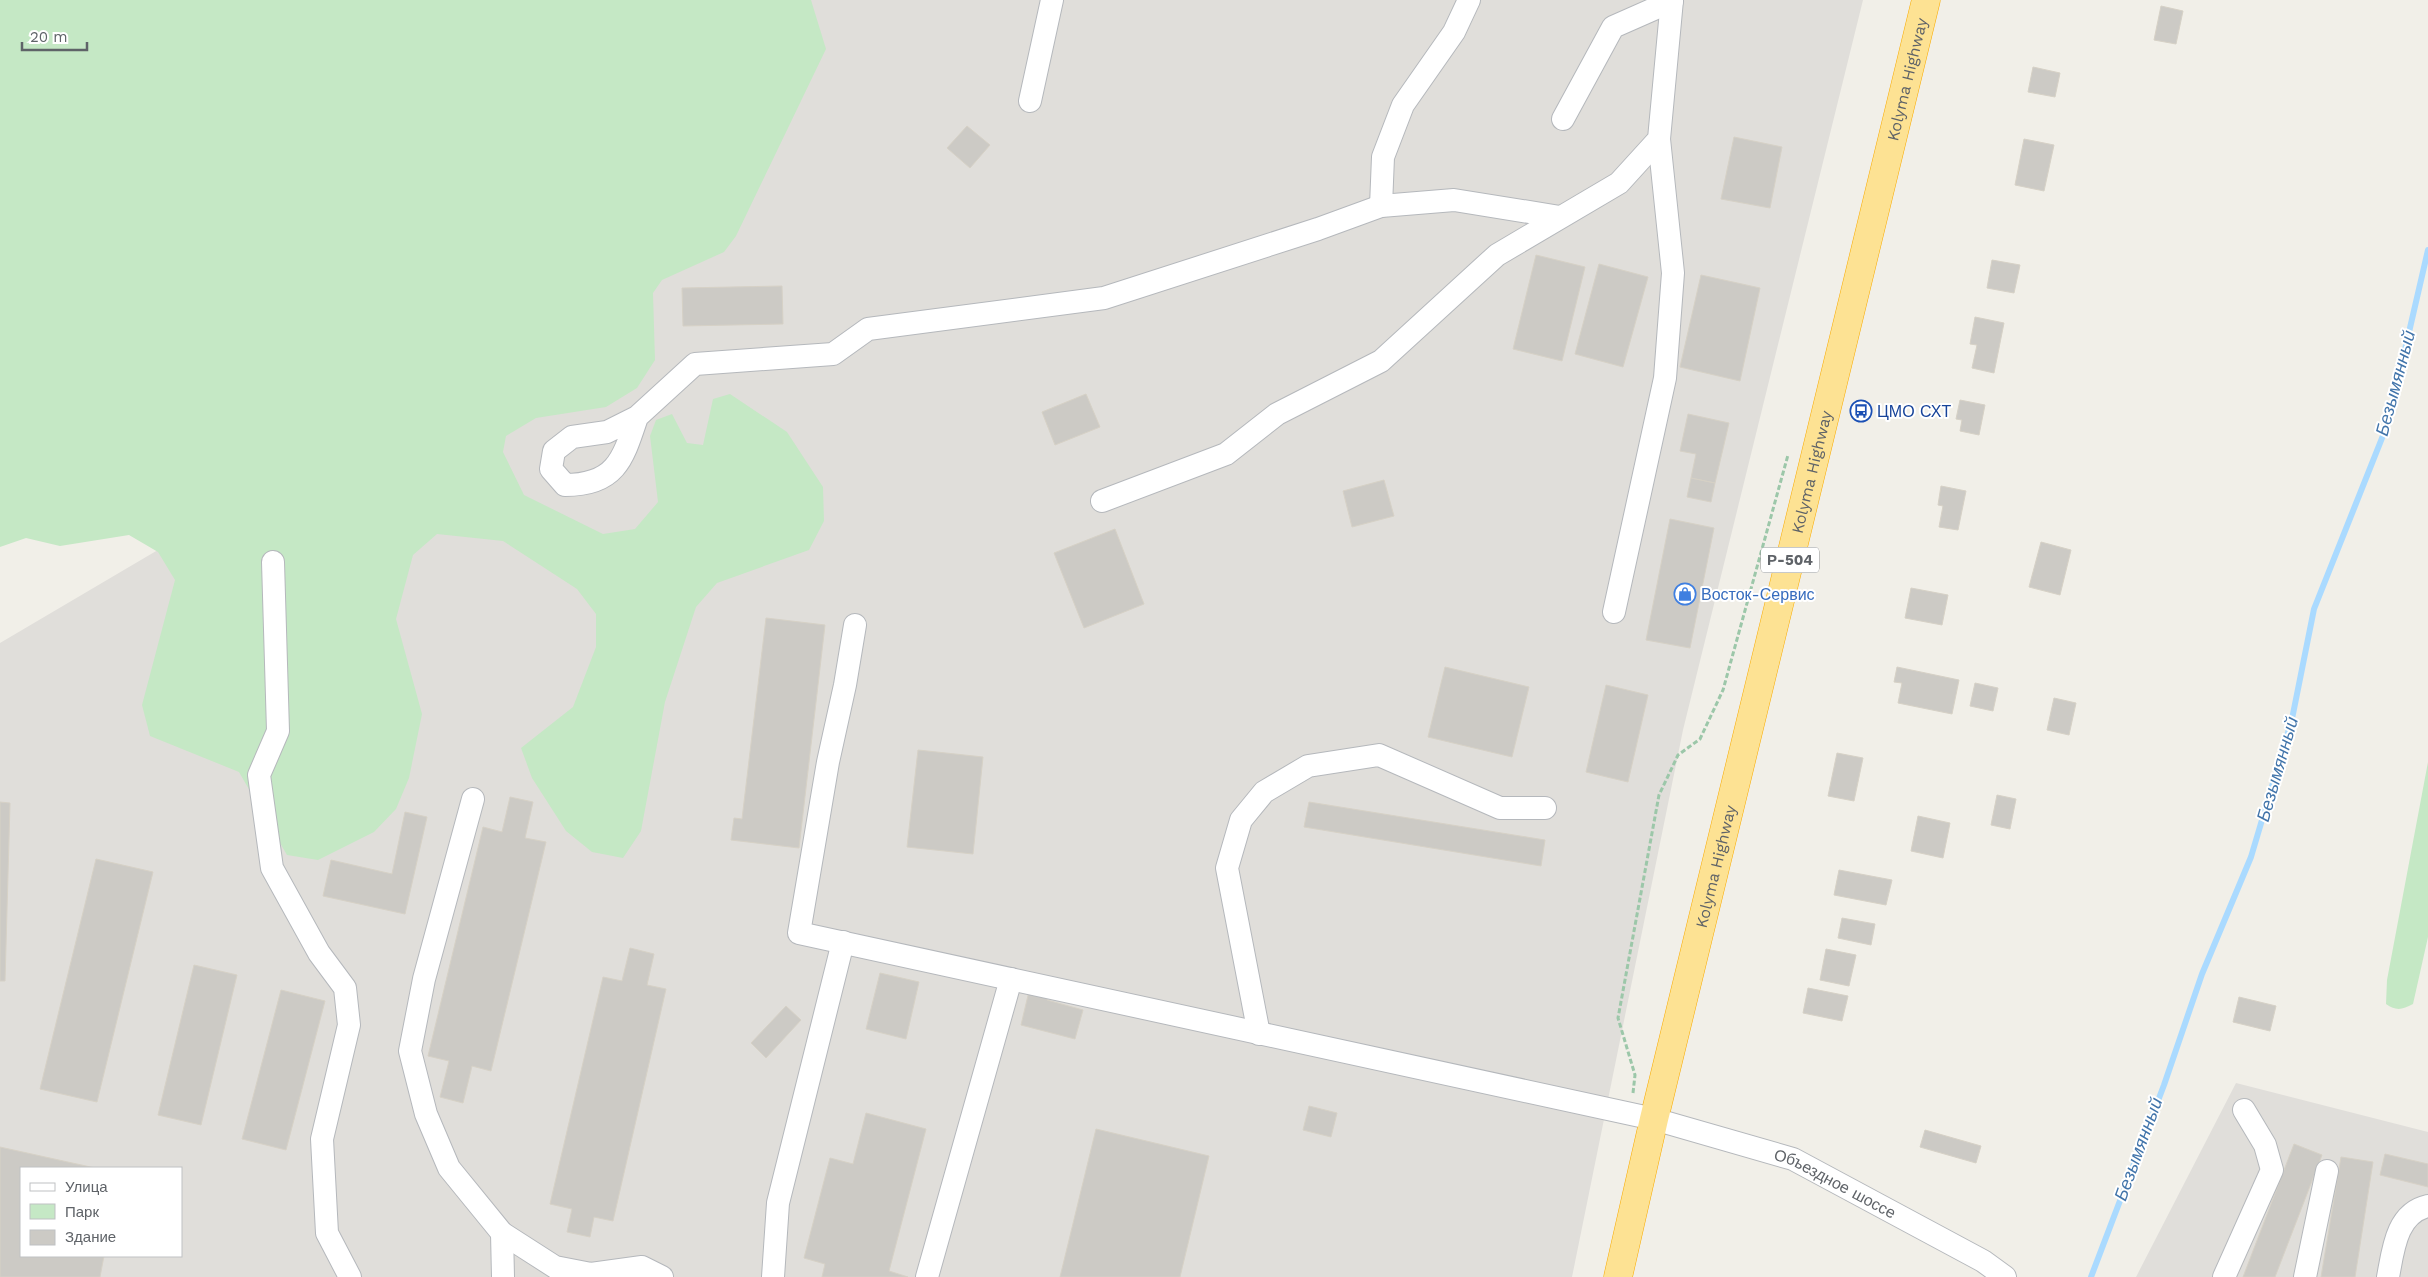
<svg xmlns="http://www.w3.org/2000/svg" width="2428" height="1277" viewBox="0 0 2428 1277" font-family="'Work Sans',sans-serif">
<rect width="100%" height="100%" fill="#f1efe8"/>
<!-- industrial -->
<path fill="#e0deda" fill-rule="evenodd" d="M639 0H1863L1683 730 1572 1277H0V643L258 491ZM21 1168H181V1256H21Z
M2236 1083 2428 1132V1277H2136Z"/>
<!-- green -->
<path fill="#c5e8c5" d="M0 0H811L826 49 736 236 724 252 662 280 653 293 655 360 637 388 606 407 536 418 506 436 503 452 524 495 603 534 635 529 658 502 650 436 656 420 672 414 687 443 703 445 713 399 730 394 787 432 823 487 824 521 809 550 717 583 696 607 665 702 641 831 623 858 592 852 566 831 532 778 521 748 573 707 596 647V614L577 589 503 541 437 534 413 555 396 619 422 714 409 778 396 809 374 832 318 860 287 855 239 772 150 736 142 705 175 580 158 552 129 535 60 546 26 538 0 547Z
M2428 762V937L2413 1004C2402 1010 2396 1011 2386 1004L2387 980Z"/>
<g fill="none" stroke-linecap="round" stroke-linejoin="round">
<!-- stream -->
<path stroke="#aadaff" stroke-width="6" d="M2091 1277 2164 1085 2202 974 2251 857 2292 719 2314 609 2388 423 2428 250"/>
</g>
<!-- building -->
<path fill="#cccac5" stroke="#d6d1c6" d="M2161 6 2183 11 2176 44 2154 40Z
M2033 67 2060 73 2055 97 2028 92Z
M967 126 990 145 970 168 947 148Z
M1734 137 1782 147 1770 208 1721 199Z
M2024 139 2054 145 2044 191 2015 185Z
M1536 255 1585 267 1562 361 1513 349Z
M1992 260 2020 265 2014 293 1987 288Z
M1599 264 1648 277 1623 367 1575 354Z
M1701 275 1760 288 1740 381 1680 367Z
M782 286 783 324 683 326 682 288Z
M1975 317 2004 323 1994 373 1972 368 1977 345 1970 344Z
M1086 394 1100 427 1055 445 1042 412Z
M1960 400 1985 405 1979 435 1960 431 1962 420 1956 419Z
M1688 414 1729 423 1715 483 1691 478 1696 454 1680 451Z
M1691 478 1715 483 1711 502 1687 497Z
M1384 480 1394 516 1352 527 1343 491Z
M1941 486 1966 491 1958 530 1939 527 1943 506 1938 505Z
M1670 519 1714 528 1690 648 1646 640Z
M1115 529 1144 604 1084 628 1054 553Z
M2041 542 2071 550 2060 595 2029 587Z
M1911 588 1948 595 1942 625 1905 618Z
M766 618 825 625 799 848 731 840 734 818 742 819Z
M1445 667 1529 687 1512 757 1428 737Z
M1897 667 1959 680 1952 714 1898 703 1902 683 1894 682Z
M1975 683 1998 688 1993 711 1970 706Z
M1606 685 1648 695 1628 782 1586 772Z
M2054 698 2076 703 2069 735 2047 730Z
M918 750 983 757 973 854 907 847Z
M1837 753 1863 758 1854 801 1828 796Z
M1997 795 2016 799 2010 829 1991 825Z
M510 797 533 802 525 838 546 842 491 1071 472 1066 463 1103 440 1097 449 1061 428 1056 483 827 502 832Z
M0 802 10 803 5 981H0Z
M1309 802 1545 840 1541 866 1304 827Z
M405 812 427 817 405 914 323 896 331 860 392 874Z
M1918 816 1950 823 1943 858 1911 851Z
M96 859 153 872 97 1102 40 1089Z
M1839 870 1892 880 1886 905 1834 895Z
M1842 918 1875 924 1871 945 1838 938Z
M630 948 654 954 647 985 666 989 613 1221 594 1217 590 1237 567 1232 572 1209 550 1204 603 977 622 981Z
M1826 949 1856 955 1849 986 1820 980Z
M194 965 237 975 201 1125 158 1115Z
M880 973 919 982 906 1039 866 1029Z
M1030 987 1049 992 1047 1000 1083 1010 1075 1039 1021 1025Z
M1808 988 1848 996 1842 1021 1803 1013Z
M281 990 325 1001 286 1150 242 1139Z
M2239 997 2276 1006 2270 1031 2233 1022Z
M786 1006 801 1020 766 1058 751 1043Z
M1309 1106 1337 1113 1331 1137 1303 1130Z
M866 1113 926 1129 889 1271 908 1277H822L825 1264 804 1258 830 1158 853 1164Z
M1096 1129 1209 1156 1180 1277H1060Z
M1925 1130 1981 1146 1976 1163 1920 1147Z
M2294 1144 2322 1155 2275 1277H2243Z
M0 1147 95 1168H21V1256H104L100 1277H0Z
M2385 1154 2428 1164V1187L2380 1175Z
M2341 1157 2373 1162 2355 1277H2321Z"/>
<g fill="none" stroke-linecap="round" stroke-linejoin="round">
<!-- minor casing -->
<g stroke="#b5b8bc" stroke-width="24">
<g id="minor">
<path d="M1030 101 1052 0"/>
<path d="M1563 119 1613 27 1672 1"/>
<path d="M1381 206 1383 157 1403 105 1454 32 1469 0"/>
<path d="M637 417C623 459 616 485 565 485L551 469 554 451 572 437 607 432 637 417 695 364 833 354 868 329 1104 298 1318 229 1381 206 1454 200 1560 217"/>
<path d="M1102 501 1226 454 1277 414 1381 361 1497 255 1619 183 1659 139 1672 0"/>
<path d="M273 562 278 731 259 775 272 868 319 953 345 988 349 1025 322 1139 327 1233 350 1277"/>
<path d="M1614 612 1665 378 1673 273 1659 139"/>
<path id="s1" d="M855 625 845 685 828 762 799 933 1654 1119 1793 1159 1983 1261 2005 1277"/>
<path d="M473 799 424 979 410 1051 426 1114 449 1168 502 1233 555 1267 591 1274 642 1267 662 1277"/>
<path d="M1259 1034 1227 868 1241 820 1264 792 1308 766 1379 755 1500 808H1545"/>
<path d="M502 1233 503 1277"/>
<path d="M773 1277 778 1203 843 942"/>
<path d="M927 1277 1011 979"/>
<path d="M2224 1277 2272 1170 2265 1145 2244 1110"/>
<path d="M2305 1277 2327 1171"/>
<path d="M2388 1277C2393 1251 2396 1213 2428 1206"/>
</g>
</g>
<!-- highway casing -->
<g stroke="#f9ab00" stroke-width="29">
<g id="highway">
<path id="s2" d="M1618 1277 1654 1119 1926 0"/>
</g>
</g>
<!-- path -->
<path stroke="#9cc7a9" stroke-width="3" stroke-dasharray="5 2.5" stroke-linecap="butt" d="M1633 1093 1635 1075 1618 1018 1659 795 1678 755 1700 739 1723 690 1788 455"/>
<!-- minor -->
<use href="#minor" stroke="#fff" stroke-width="22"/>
<!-- highway -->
<use href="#highway" stroke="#fde293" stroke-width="28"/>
</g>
<!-- icons -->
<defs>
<g id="bus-ring" transform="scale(1.125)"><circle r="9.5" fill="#fff" stroke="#1a4fb4" stroke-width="1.5"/><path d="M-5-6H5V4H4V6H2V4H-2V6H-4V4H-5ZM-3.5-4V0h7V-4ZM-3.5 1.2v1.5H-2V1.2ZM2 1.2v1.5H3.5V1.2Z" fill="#1a4fb4"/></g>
<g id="shop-ring" transform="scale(1.125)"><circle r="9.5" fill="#fff" stroke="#3f7fe0" stroke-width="1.5"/><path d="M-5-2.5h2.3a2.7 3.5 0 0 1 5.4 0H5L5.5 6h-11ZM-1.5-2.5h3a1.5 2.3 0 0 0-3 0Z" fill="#3f7fe0"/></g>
</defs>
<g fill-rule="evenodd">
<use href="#bus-ring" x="1861" y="411"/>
<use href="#shop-ring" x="1685" y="594"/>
</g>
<g text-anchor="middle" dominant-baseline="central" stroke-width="4" stroke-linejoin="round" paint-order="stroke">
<!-- shield labels -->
<rect fill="#fff" stroke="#8f9295" stroke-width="1" x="1761" y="547.5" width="58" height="25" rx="4"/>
<g font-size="15" font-weight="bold" fill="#5f6368">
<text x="1790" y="560">Р-504</text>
</g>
<!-- street labels -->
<g font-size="16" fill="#5f6368" stroke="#fff">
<text stroke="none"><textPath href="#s2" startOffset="1232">Kolyma Highway</textPath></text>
<text stroke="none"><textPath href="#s2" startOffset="828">Kolyma Highway</textPath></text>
<text stroke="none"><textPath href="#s2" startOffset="422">Kolyma Highway</textPath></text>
<text stroke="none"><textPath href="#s1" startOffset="1381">Объездное шоссе</textPath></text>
</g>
<!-- transit labels -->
<g font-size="16" fill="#164399" stroke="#fff" text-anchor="start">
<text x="1877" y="411">ЦМО СХТ</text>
</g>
<!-- shop labels -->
<g font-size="16" fill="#366cbe" stroke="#fff" text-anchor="start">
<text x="1701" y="594">Восток-Сервис</text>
</g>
<!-- water labels -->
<g font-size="18" font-style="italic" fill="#4174aa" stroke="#fff">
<text transform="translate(2395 383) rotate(-75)">Безымянный</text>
<text transform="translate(2277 769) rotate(-74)">Безымянный</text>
<text transform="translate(2138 1149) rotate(-70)">Безымянный</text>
</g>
</g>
<!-- legend -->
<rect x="20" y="1167" width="162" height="90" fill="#ffffff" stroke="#bfc1c3"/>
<rect x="30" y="1183" width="25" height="8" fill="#ffffff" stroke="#bfc1c3"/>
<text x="65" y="1192" font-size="15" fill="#5f6368">Улица</text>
<rect x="30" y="1204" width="25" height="15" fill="#c5e8c5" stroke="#bfc1c3"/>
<text x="65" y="1217" font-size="15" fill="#5f6368">Парк</text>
<rect x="30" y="1230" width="25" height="15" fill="#cccac5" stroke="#bfc1c3"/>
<text x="65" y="1242" font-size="15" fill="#5f6368">Здание</text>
<!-- scale -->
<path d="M22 42v8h65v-8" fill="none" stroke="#5f6368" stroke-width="2.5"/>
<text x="30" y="42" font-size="15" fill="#5f6368" stroke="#ffffff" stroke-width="4" paint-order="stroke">20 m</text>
</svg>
